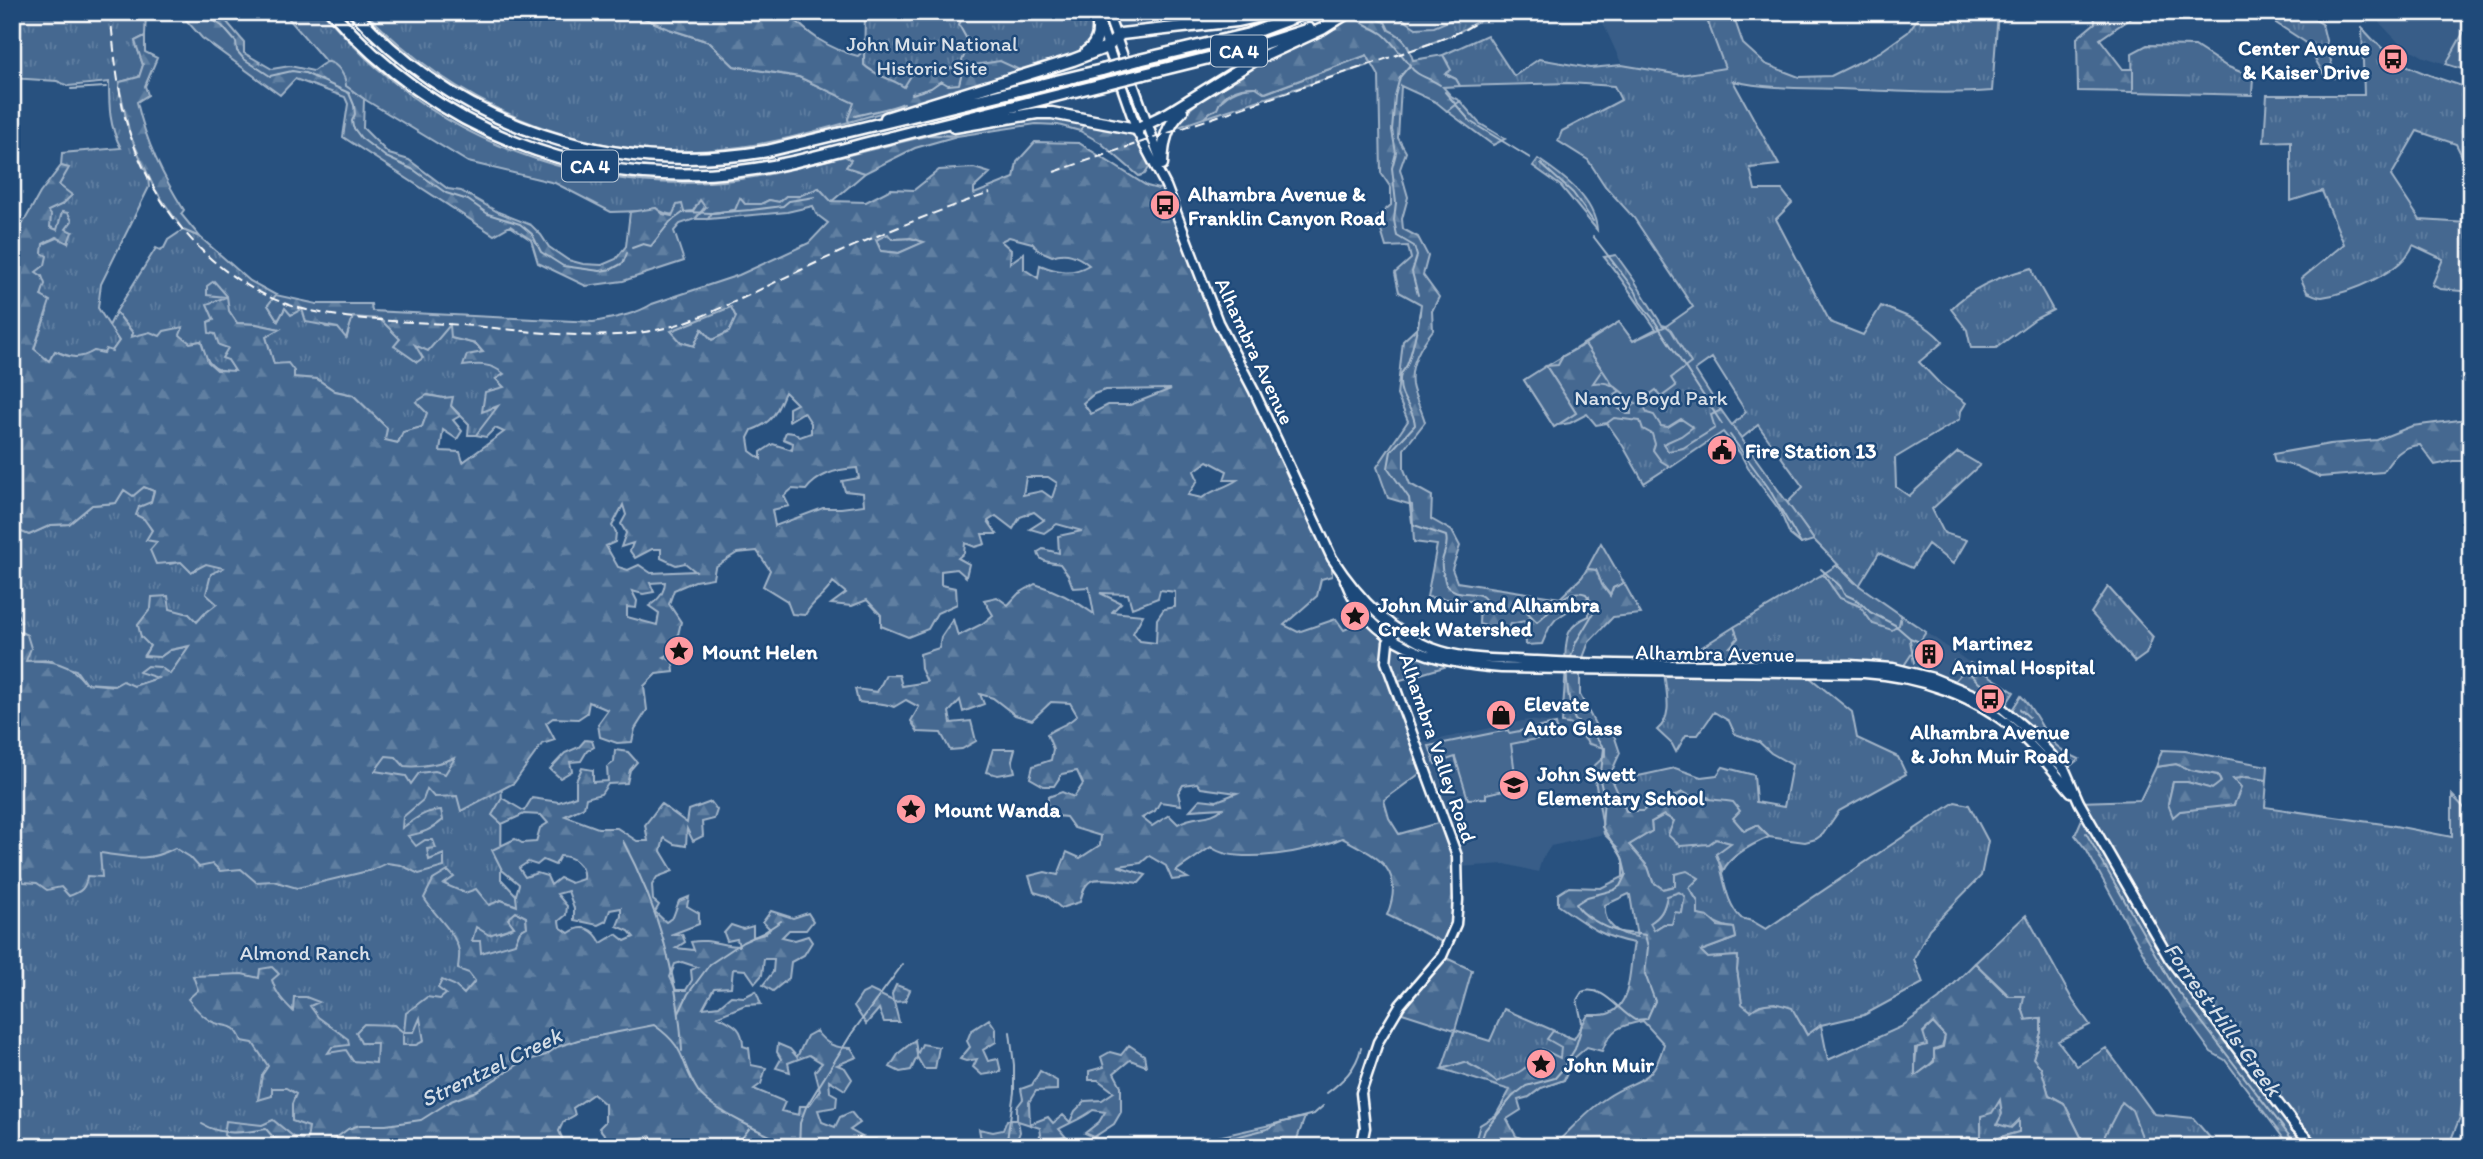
<svg xmlns="http://www.w3.org/2000/svg" width="2483" height="1159" viewBox="0 0 2483 1159" font-family="Itim,sans-serif">
<defs>
<pattern id="grass-tufts" width="24" height="20" patternUnits="userSpaceOnUse" patternTransform="scale(1.75)"><rect width="24" height="20" fill="#446890"/><path d="M3 7l-1-3M5 7V3M7 7l1-3M15 17l-1-3M17 17v-4M19 17l1-3" fill="none" stroke="#607fa1"/></pattern>
<pattern id="forest-firs" width="22" height="20" patternUnits="userSpaceOnUse" patternTransform="scale(1.75)"><rect width="22" height="20" fill="#446890"/><path d="M5 1l3.5 6h-7zM16 11l3.5 6h-7z" fill="#607fa1"/></pattern>
</defs>
<rect width="100%" height="100%" fill="#28517f"/>
<filter id="ink" filterUnits="userSpaceOnUse"><feTurbulence type="fractalNoise" baseFrequency=".0143" numOctaves="2"/><feDisplacementMap in="SourceGraphic" scale="14" xChannelSelector="R" yChannelSelector="G"/><feConvolveMatrix kernelMatrix="1 2 1 2 8 2 1 2 1" color-interpolation-filters="sRGB"/></filter>
<g filter="url(#ink)">
<!-- built -->
<path fill="#375d88" d="M1112 12H1153L1157 25 1123 28 1117 24Z
M1399 12H1469L1434 27 1416 28 1397 15Z
M1598 12H1704L1726 68 1681 75 1622 65Z
M2375 12H2471V19L2446 64 2424 57 2399 43 2380 23Z
M1926 632 1970 663 1951 685 1901 670Z
M1527 720 1573 725 1589 744 1605 748V756L1593 767 1604 834 1551 846 1542 859 1538 872 1505 864 1459 867 1417 744Z"/>
<!-- grass -->
<path fill="url(#grass-tufts)" stroke="#a2b4c8" stroke-width="2" fill-rule="evenodd" d="M12 12H146L145 36 135 41 143 65 139 77 120 82 127 124 148 177 149 187 101 284 98 308 119 341 112 351 104 354 94 351C79 360 71 358 55 351L49 362 34 349 47 312 35 273 43 244 72 232 57 230 50 227 47 211 63 204 59 185 68 168 61 166 62 153 121 148C109 126 109 106 109 82L68 86 57 81 12 78Z
M283 12H323C342 34 361 55 383 73 470 150 594 189 709 182 755 180 800 167 845 156L851 160 847 167 865 173 831 202 819 188 799 196H786L779 202 769 200 761 204H745L735 210 712 213 708 219H695L705 208C689 213 670 220 656 208L641 211 611 212 555 183 468 162 364 99 346 86 330 63 326 62Z
M365 12H630L669 29 709 42 734 66 799 77 855 103 848 118 849 122C813 132 777 142 740 147 598 167 464 114 365 12Z
M1093 12C1095 22 1096 30 1091 39 1069 75 945 82 904 87 891 78 875 76 864 65L865 13Z
M1380 12H1399L1397 15 1416 28 1434 27 1469 12H1494L1455 34 1410 51C1406 40 1399 35 1389 31L1385 22 1380 20Z
M1704 12H1732L1743 44 1765 64 1799 77 1831 76 1880 52 1908 32 1922 12H1998L1992 91C1942 95 1890 91 1840 89 1805 88 1767 89 1733 81L1779 165 1750 168 1755 190H1782L1792 203 1776 219 1830 322 1863 335 1881 306C1905 315 1925 322 1943 342L1919 362 1941 385 1966 403 1961 411 1960 419 1895 458 1896 487 1909 496 1958 452 1980 465 1932 509 1944 533 1967 540 1953 564 1928 544 1912 568 1879 553 1859 586 1814 540 1787 503 1803 487 1758 425 1742 438 1730 427 1644 483 1623 446 1593 403 1554 427 1524 380 1619 322 1633 341 1656 329C1639 305 1623 280 1604 257L1616 255 1634 280 1662 325 1666 326 1693 307 1634 218 1605 186 1588 160 1558 141 1562 131 1621 100 1614 86 1569 83 1460 86 1456 79 1444 73 1448 63 1443 55 1487 35 1514 76 1539 59 1590 68 1622 65 1681 75 1725 68ZM1712 358 1746 412 1731 426 1695 370Z
M2259 12H2303L2322 24 2335 78H2326L2305 42Z
M2471 19V72L2446 64Z
M2362 28C2398 69 2420 72 2471 89V174L2456 144 2417 131 2391 176 2420 220 2468 223 2471 216V292L2440 289 2432 285 2443 259 2413 245C2403 272 2349 293 2322 297 2317 297 2312 294 2307 292L2301 279 2344 244 2322 191 2291 201V141L2264 142 2267 95H2364Z
M2147 45 2195 46 2226 66 2253 77 2252 95 2133 92 2132 53Z
M1367 55 1372 64 1204 118C1221 102 1231 86 1257 87L1266 93Z
M1460 101 1479 123 1505 139 1493 145 1447 111Z
M1037 113 1087 120 1080 131 1058 125 1036 124 957 136 930 135 939 130Z
M12 129C29 146 19 166 16 187 14 200 14 213 14 226Z
M1538 159C1562 175 1595 199 1597 230L1561 186 1533 166Z
M183 230 200 237 250 281 276 295 268 305 278 321 285 308 302 309 326 327 338 328 347 337 352 317 381 319 400 339 395 346 414 344 451 324V338C471 343 483 341 484 364L497 368 505 374 496 379 504 387 499 405 492 417 476 435H468L469 424 443 398 428 395 427 413 422 427 403 432 398 443 384 440 387 428 353 395 335 391 317 379 294 378 274 364 266 337 279 329 256 324 237 323 229 311 208 322 215 334 228 348V360L236 371C212 373 206 363 201 341L190 343 179 335 182 328 160 336 131 338 133 333 116 312 156 248 160 250 164 248 168 240Z
M888 234 892 239 911 238 925 242 899 253 881 251 875 239Z
M2032 268 2034 276 2053 310 2035 319 1996 348H1971L1967 330 1951 309C1971 287 2003 275 2032 268Z
M731 306 736 317 729 332 712 340 702 329 694 346 681 342 670 331Z
M144 487 154 491 151 503 139 507 170 564 181 562 196 506 504 508 501 879 516 895 518 906 501 900 500 932 514 927 508 919 516 911 526 917 527 927 520 931 515 943 498 1032H517L528 1041 514 1042 498 1033 496 1147H12V791H197L189 614 152 608 138 625 150 646 144 655 160 657 170 650 190 646 170 674 134 686 85 683 76 670 58 665 52 660 25 661 27 635 12 628V624L21 622 16 611 12 610V528L29 535 51 525 69 524 92 505 115 503 124 490Z
M1601 543 1624 583 1613 588 1611 596 1602 585 1596 570 1587 569Z
M1823 574 1840 598 1860 606 1873 624 1899 625 1901 615 1926 632 1901 670 1761 664C1751 651 1745 647 1729 647L1738 638 1734 627Z
M2108 587 2153 637 2146 654 2135 662 2091 613Z
M1391 638 1454 664 1394 682 1386 651Z
M1664 670 1803 672 1852 712 1857 738 1898 757 1906 774 1839 811 1823 834 1816 839 1805 842 1769 837 1757 825 1745 831 1708 797H1691L1683 792 1670 799H1658L1643 811H1626L1611 782 1675 768 1701 777 1717 775 1723 767 1754 775 1756 802 1784 807 1792 765 1771 753 1759 742 1735 734 1729 721 1714 712 1698 735H1686L1676 752 1672 744 1657 730C1675 716 1665 690 1664 670Z
M2021 696C2034 709 2040 726 2051 740 2058 749 2068 754 2079 759L2065 770 2010 713Z
M2176 764 2191 770 2218 775 2221 783 2212 789 2187 782H2173L2168 804 2180 811 2214 806 2232 779 2247 777 2267 780 2265 807 2390 825 2452 837V795L2471 815V1086L2465 1087 2460 1117 2448 1147H2315L2169 958 2079 802 2140 800 2156 767Z
M1955 802 1969 805 1988 841 1981 876 1929 929 1914 959 1923 983 1864 1015 1821 1025 1807 1036 1802 1025 1775 1003 1760 1005 1751 1012 1742 1004 1737 970 1738 956 1708 958 1700 951 1736 938 1734 928C1716 926 1714 919 1698 915V902L1689 887 1698 879 1675 875V886L1663 889 1653 882 1648 867 1629 845 1652 831 1651 822 1664 815 1674 821 1695 846 1716 839 1732 843 1716 854C1725 875 1724 901 1741 918L1752 921 1766 929Z
M1679 892 1685 896 1682 914 1672 924H1664L1654 930 1649 923C1661 916 1664 910 1667 896Z
M2026 915 2073 1001 2090 1025 2058 1041 2077 1066 2106 1048 2154 1114 2193 1118 2218 1147H2137L2144 1142 2123 1103 2106 1135 2104 1147H2086L2064 1103 2049 1095 2041 1068 2033 1058 2041 1032 2040 1018 2026 1020 2022 1008 1975 963Z
M1504 1009 1580 1042 1564 1080 1541 1088 1529 1097 1525 1083 1496 1082 1480 1070 1465 1062 1442 1069 1455 1030 1490 1041Z
M1933 1023 1945 1036C1942 1056 1930 1066 1914 1077 1917 1052 1913 1040 1933 1023Z
M2000 1099 2002 1115 2019 1119V1132L2001 1137 1993 1146 1981 1138 1972 1147H1968V1137H1981V1116Z"/>
<!-- forest -->
<path fill="url(#forest-firs)" stroke="#a2b4c8" stroke-width="2" fill-rule="evenodd" d="M179 12H210L221 15 244 42V53L272 69 290 66 313 71C318 68 324 61 329 62 339 64 346 78 346 86L364 99 363 128 389 154 409 160 448 189 461 191 498 212 531 225 541 235 549 247 568 260 583 264 602 265 616 259 626 246 630 212 656 208 663 214 672 216 677 205 682 204 684 212 693 211 700 200 705 207 695 219 680 224 674 231 684 261 623 281 586 286 538 263 531 240 510 226 494 235 343 137 348 104 345 97 295 79 280 95 202 38Z
M630 12H788C808 35 829 49 858 56L864 50V65C875 76 891 78 904 87L912 74 1000 61 1024 72 849 122 848 119 854 103 799 77 734 66 709 42 669 29Z
M1363 12H1380V20L1385 22 1389 30C1404 37 1408 45 1413 60L1443 55 1451 70 1445 74 1456 79 1460 86 1443 87 1451 96 1460 101 1447 111 1436 102 1401 86 1398 138 1406 152 1400 169 1408 197 1402 219 1403 229 1418 237 1428 256 1423 275 1439 297 1432 311 1433 330C1421 345 1409 364 1412 385 1414 397 1422 410 1425 422L1404 449V469L1410 484 1432 496 1431 519 1452 531 1460 546 1452 569 1457 582 1560 598 1582 577 1587 569 1596 570 1602 585 1610 596 1613 588 1624 583 1641 614 1613 617 1589 642 1581 663 1565 662C1566 639 1565 626 1589 616V597L1556 619 1549 628 1542 644 1526 645 1525 621 1511 624 1508 630 1493 628 1479 624 1480 602 1427 597 1437 545 1414 542 1412 505 1388 498 1377 467 1408 421 1397 395 1403 341 1418 327 1421 304 1399 292 1395 273 1411 259 1408 246 1386 247 1377 217 1391 205V188L1381 173 1379 76 1367 55 1265 93 1256 87C1239 86 1223 92 1217 109L1210 112 1204 118 1173 129C1210 75 1306 44 1363 12Z
M2094 12H2124L2132 17 2100 39 2123 69H2133V92L2078 91 2077 38 2095 23Z
M145 36V52L157 58 145 86 148 95 137 102C146 142 162 175 184 210L181 214 200 237 183 230 154 188 130 135 119 86 120 82 139 77 143 65 135 41Z
M1087 120 1136 129 1152 163 1145 174 1139 176 1101 143 1080 131Z
M930 135 957 136 915 148 865 173 846 167 851 160 845 156Z
M1035 142 1079 143 1147 186 1158 189 1166 186 1218 322 1332 558V576L1321 579 1317 596 1284 625 1298 632 1336 619 1344 630 1362 622 1379 628 1391 638 1386 651 1426 769 1384 800 1389 818 1399 834 1445 821 1457 856 1458 900 1448 945 1387 915C1406 869 1378 857 1342 838 1314 851 1236 866 1211 847L1176 871 1188 878 1172 880 1166 866 1149 856 1141 863 1118 866 1146 875 1139 883C1128 882 1099 876 1091 881 1084 885 1082 895 1080 902L1061 908 1047 896 1034 892 1029 876 1045 872 1058 875 1067 852 1080 858 1100 845 1101 836 1074 828 1066 817 1047 815 1048 797 1062 792 1074 797 1083 784 1077 771 1062 774 1054 786H1044L1030 778 1033 766 1051 760 1053 749 1047 734C1058 726 1069 725 1077 715L1070 703 1051 702 1032 720 1015 715 993 698 980 694 984 704 963 712 960 700 949 712 951 723 971 721 976 741 962 749 950 750 941 733 918 732 911 721 919 707 906 700 894 707C883 702 871 704 858 702L855 689 877 692 886 675H899L902 686 927 682 921 669 920 654 939 648 941 637 953 619 958 636 982 624 993 615 984 600 997 597 1008 605 1018 594 1035 584C1058 591 1075 600 1094 614L1089 587 1073 588 1068 575 1060 564C1051 562 1039 563 1038 552L1043 549 1059 553 1058 536 1082 531 1057 524 1044 533 1030 529 1044 520 1034 512 1020 517 1013 529 996 516 988 521 997 534H982L985 544 975 547 965 543 964 553 958 558 969 564 966 577 957 569 941 571V585L956 588 957 604 937 613 928 629 908 637 881 626V615L867 600 852 606 831 604 846 593 833 582C824 598 814 599 805 615L792 614 787 601 763 586 770 570 757 551 737 553 715 567 713 578 695 581 674 590 669 604 681 622 674 652 664 657 673 661 674 672 656 674 644 686 647 710 635 729 632 742 617 743 600 737 598 724 608 710 589 702 587 713 578 719 553 718 546 723 555 740 542 744 514 783 461 811 457 796 434 797 427 789 423 800 403 817 402 828C415 819 424 811 441 810L443 820C432 830 422 833 408 836L416 846 425 840H433L436 848 427 849 429 860 444 854V867L419 874 401 865 387 863 372 870 297 888 273 881 256 882 241 869 220 871 213 864 199 867 190 857 175 848C145 863 131 857 100 853L102 877 87 876C86 888 81 892 69 896L61 887 47 890 37 883 24 882 21 877 19 888 12 891V628L27 635 31 648 26 661C50 660 70 662 85 683L114 686 123 681 134 686 158 678 139 672 147 666 160 667 170 674 189 646 170 650 160 657 144 656 150 646 141 637 138 625 151 608 152 597 168 596 170 609 189 614 197 622 204 614 217 604 206 594 211 574 223 568 206 564 191 572 181 562 156 564 150 550 157 542 146 540 152 530 144 519 136 515 139 507 151 502 154 491 144 487 133 496 124 490 116 503 92 505 69 524 51 525 29 535 12 528V221L14 226 20 229 40 193 61 166 69 168 59 185 72 195 63 204 48 211 51 215 50 227 57 230 62 212 68 213 72 221 66 229 72 232 68 243 56 237 43 244 42 253 47 256 45 265 36 272 42 276 45 284 41 296 50 301 34 349 49 361 55 351C71 358 79 360 94 351L104 353 106 349 112 351 119 341 109 326 116 312 133 333 131 337 150 332 160 336 164 331 183 327 180 335 190 343 201 341 208 362 217 370 235 371 228 360 222 358 228 348 219 345 215 334 209 333 208 322 214 320 207 304 226 297 207 295V286L214 281 227 296 229 311 237 323 256 324 280 329 266 337 274 364 288 363 294 371V377L317 379 335 391 353 395 387 428 385 440 398 443 403 432 422 427 427 413 416 402 427 395 443 398 453 397 451 406 460 416 453 420 462 431 457 439 443 430 440 451 460 452 463 462 504 432 495 428 486 437 476 435 498 406 482 412 485 392 504 387 496 379 504 374C491 363 479 364 463 366L467 355 483 352 476 344 451 338 450 325 428 351 415 345 423 358 417 362 394 346 400 339 380 319 353 317 346 338 338 328 306 322 302 309 291 315 285 308 278 321 268 305 276 295 317 304H371L372 311 593 322C613 318 635 315 652 304L739 275 809 243 828 223 816 214 813 206 787 212 708 219 712 213 735 210 740 198 745 204H761L769 200 779 202 786 196H799L819 188 831 201 866 202 891 189 914 190 939 170 974 168 990 173 974 188V194L1014 178 1017 162ZM888 234 892 239 911 238 924 242 899 253 881 251 876 240ZM1009 237 1032 243 1038 250 1052 256C1066 251 1077 255 1089 265 1072 275 1057 272 1040 265L1038 278 1024 269V253L1010 263 1011 250 1001 241ZM731 307 736 317 729 332 712 340 702 329 694 346 681 342 671 331ZM1171 389 1130 405H1108L1091 414 1083 403 1094 394 1105 390ZM785 392 797 404 789 408V421L804 412 811 423V433L800 437 794 433 786 432 783 439 793 443 792 450 773 444 761 452V459L750 451 748 438 752 430C773 423 777 411 785 392ZM1208 461 1227 471 1224 480H1237C1225 488 1214 489 1202 498L1188 495 1198 480 1194 471ZM857 468 859 478 842 481 845 491 863 493 864 505 841 508H823L775 526 772 510 789 506 784 496 792 489 806 490C818 474 837 469 857 468ZM1026 477H1048L1057 483 1052 498 1042 491 1023 495ZM623 505 626 515 621 524 626 533 621 547 633 543 630 551 635 558 652 549H661V558L676 565 685 563 695 571 651 573 639 565 628 570 618 567 606 546 615 542 616 532 612 526ZM665 582C664 594 658 600 649 606L659 613 657 625 627 617V607L636 608 637 601 632 591 643 594 654 592 650 583ZM1160 590 1175 592V607L1164 609 1157 619 1156 643 1140 641 1133 633 1143 615 1112 612 1121 603 1100 593 1128 594 1132 608 1158 598ZM386 756 396 757 404 766C422 768 438 764 455 758L445 774 435 771 419 773 411 784 406 776 375 771ZM1197 783 1201 788 1237 793 1217 801 1200 799 1190 810 1223 808C1209 821 1196 813 1178 824L1169 815 1152 826 1142 818 1155 811 1160 802 1181 805 1178 793 1183 785Z
M1585 344 1602 370 1593 383C1605 381 1611 384 1620 391L1615 394 1616 399 1628 402 1619 409 1627 414H1631V407L1642 400 1647 413 1654 415 1661 426 1668 427 1681 419 1693 427 1681 436 1663 444 1668 451 1683 448 1715 428 1711 415 1721 410 1814 540 1801 544 1790 535 1780 511 1748 468 1740 453 1723 432 1671 467 1661 461 1653 450 1655 444 1652 434 1643 429 1640 421 1614 418 1607 423 1596 425 1587 414 1570 423 1558 425 1576 413 1546 366 1558 365 1563 356Z
M2471 416 2469 461H2453L2435 465 2420 445C2401 446 2393 457 2383 472L2320 477 2296 466 2275 462 2273 454 2330 444 2377 440 2412 426 2467 419Z
M1837 565 1854 582 1901 615 1899 625 1892 630 1873 624 1860 606 1840 598 1823 574Z
M1734 627 1738 638 1730 647C1741 647 1749 652 1761 651V664H1675Z
M1970 663 2014 692 2003 709 1951 685Z
M1566 667 1580 668V695L1597 728 1614 735 1620 753 1610 775 1626 811H1643L1658 799H1670L1683 792C1696 800 1717 799 1733 802L1740 811 1733 818 1744 831 1757 825 1769 837C1753 844 1730 855 1723 871L1716 854 1731 843 1716 839 1709 844 1680 846 1668 835 1674 821 1664 815 1651 822 1652 831 1629 845 1648 867 1653 882 1663 889 1675 886V874L1687 871 1699 878 1689 888 1698 902V915L1708 917 1718 926 1734 928 1736 938 1701 951 1708 958 1738 956 1737 970 1742 1004 1751 1011C1764 1000 1777 1003 1792 1008L1807 1035 1821 1025 1828 1060 1901 1027 1939 999 1975 963 2008 996H2024L2022 1008 2026 1020 2041 1018V1032L2033 1058 2041 1068 2049 1095 2064 1103 2086 1147H1972L1980 1138 1968 1137V1147H1627L1617 1139 1606 1141 1608 1147H1552C1570 1131 1586 1111 1606 1098 1638 1076 1652 1087 1664 1044L1643 1021C1619 1026 1611 1028 1602 1051L1587 1047 1573 1059 1564 1080 1541 1088 1529 1097 1518 1100 1521 1110 1507 1119 1516 1136 1539 1147H1507L1506 1144 1469 1147 1474 1145 1480 1125 1496 1115 1510 1090 1442 1069 1465 1062 1480 1070 1496 1082C1519 1074 1528 1069 1542 1049L1560 1058 1561 1047 1547 1039 1553 1031 1574 1039 1588 1015C1594 1015 1603 1016 1610 1013 1633 1003 1629 964 1634 943 1601 937 1585 924 1558 905V894L1569 887 1601 888 1623 877V860L1617 847 1604 834 1593 767 1605 756V748L1589 744 1573 725 1562 723ZM1679 892 1685 896 1682 913 1675 912 1672 924H1664L1654 930 1650 923C1661 916 1664 910 1667 896ZM1629 894 1630 895 1637 937C1619 935 1603 925 1605 905ZM1933 1023 1945 1036 1943 1047 1934 1050V1062L1915 1076V1048L1927 1045 1923 1032ZM2000 1100 2002 1114 1997 1124 2011 1128 2019 1120V1132L2001 1137 1993 1146 1981 1137V1116L1992 1113Z
M585 740 592 741 594 747 587 751 581 761 570 762 572 771 560 778 550 769 565 753 579 747Z
M993 749H1015L1012 760 1015 772 998 775 986 772Z
M615 750 628 752 637 762 630 770 627 783 608 784 601 794 586 798 584 807 565 816 598 828H617L637 841H648L645 825 661 804 687 823 689 810 711 802 717 810 714 819 702 822 703 836 693 841 687 829 686 846 674 844 664 838 661 851 673 871 657 877 652 885 653 900 659 905 655 912 666 922 673 917 679 901 689 897 687 906 699 913V924L670 935 682 934 685 942 676 948 694 950 691 942C709 938 721 946 739 946L737 939 727 941 724 933 731 925 743 929 753 926V937L765 934 770 929 763 922 771 911 793 918 808 913 813 921 806 930H789L782 937 795 940 808 936 812 942 804 955 791 962 789 978 773 991 763 985 773 972 774 959H764L762 975 755 983 746 970 733 969 731 987 714 988 703 1008 719 1006 731 996 744 997 756 991 761 1004 745 1005 718 1016C733 1024 743 1027 743 1046L749 1048 751 1065 766 1068 761 1084 754 1089 785 1102 781 1111 799 1115 800 1106H809L820 1090 815 1071 822 1063 809 1055 788 1063 790 1072 776 1068 781 1059 777 1052 778 1044 790 1049 797 1057 807 1036 816 1031C826 1044 834 1048 851 1048L857 1057 837 1065 845 1068 852 1079 845 1090 829 1080 830 1092 837 1096 836 1107 818 1110 822 1122 835 1127 840 1117 851 1112 860 1123 850 1130 866 1139H876L883 1147H651V1136L612 1144 599 1128 605 1122V1104L593 1094 573 1108 575 1115 563 1122 559 1131 566 1147H267L262 1140 257 1147C243 1147 235 1145 224 1135L226 1121 262 1125 273 1120 294 1137 307 1140 309 1127 292 1121V1104L296 1094 286 1088H272V1096L258 1100 262 1075 268 1066 253 1043 242 1041C234 1023 230 1028 215 1023 204 1019 195 1008 188 999L198 990 193 976 242 974 259 978 260 969 272 967 279 974 272 980C276 994 283 1001 293 1011L294 997H306L319 1002 310 1006 318 1017 348 1039 349 1045 332 1047 328 1053 346 1050 353 1061 376 1063 377 1043H361L356 1032 364 1024 394 1025 403 1032V1045H416L424 1041 420 1018 414 1032H404L406 1013 427 997 440 999 446 994 438 988 442 980 454 985 464 994 475 981 469 973 458 969C458 964 460 956 459 951 455 931 434 915 424 898L433 880 448 871 454 877 444 884 465 893 476 889 489 905 501 900 517 906 516 895 519 884 502 870 492 850 515 839 522 843 536 842 540 828 548 823 541 815 524 814 502 824 492 815 502 798 524 811 532 798 559 802 576 796V781L582 768 593 770V782L608 781 607 767 614 762ZM560 856C573 856 585 865 583 879L571 883 560 878 551 885 547 876 537 873 525 877 519 868 528 862 537 865 543 860 555 865ZM568 891 574 908V920L598 925 606 921 610 910 621 908V916L617 926 629 931 634 937 625 941 616 934 601 943C594 929 583 923 569 933L560 927 559 921 566 915 567 906 557 894ZM516 912 526 917 527 927 520 931 515 943 481 953 480 941H472L476 927 489 935 514 927 508 919ZM682 962 697 967 691 970 692 980 686 990H676L670 977 675 964Z
M2162 750 2185 751 2268 766 2267 780 2247 777 2233 779 2241 788 2234 805 2180 811 2173 817 2168 804 2173 782H2187L2212 789 2221 782 2218 775 2191 770 2176 764 2156 767Z
M2085 812 2169 958 2315 1147H2290L2225 1060 2211 1052 2184 1015 2147 960 2087 851 2075 835Z
M1442 956 1472 970 1455 1030 1396 1011Z
M896 985 910 990 905 1001 894 1002 899 1022H884L879 1009 866 1024 854 1006 862 994 870 990 893 1001 892 994Z
M989 1019 996 1029V1042L983 1050 988 1061 998 1059 1001 1072 982 1075 973 1067 977 1059 966 1061 960 1059 970 1047 967 1041 971 1031Z
M915 1040 917 1055 922 1044 939 1047 935 1069H924L917 1057 911 1070 900 1072 890 1067 899 1053Z
M1129 1045 1144 1055 1146 1066 1130 1060 1114 1073 1121 1086V1112L1114 1124 1094 1137 1085 1133 1099 1122 1105 1112 1093 1110C1082 1119 1071 1122 1059 1129L1066 1137 1045 1141 1038 1147 1034 1143 1041 1135 1040 1128 1018 1121 1020 1132 1016 1142 1019 1147H994L990 1140 982 1144 979 1129 993 1132 1003 1130 1007 1120H1017V1107L1023 1099 1021 1089 1032 1085 1040 1071 1057 1081V1090L1036 1091 1029 1102 1030 1124 1048 1117 1053 1123 1063 1115 1070 1122 1075 1111 1085 1101 1102 1100 1114 1092 1098 1080H1089V1071L1104 1067 1101 1057 1110 1052 1121 1055Z
M2122 1102 2132 1110 2144 1142 2137 1147H2104L2105 1135Z
M1305 1117 1294 1147H1171L1178 1146Z"/>
<!-- pitch -->
<path fill="#446890" stroke="#a2b4c8" stroke-width="2" d="M1619 322 1633 341 1666 326 1671 330 1691 363 1671 378 1676 386 1661 397 1656 390 1637 404 1612 384 1585 344Z
M1546 366 1576 413 1554 427 1524 380Z
M1556 724 1558 735 1511 744 1516 781 1513 788 1486 794V798L1468 799 1455 757 1435 764 1429 746 1508 730 1509 733Z"/>
<g fill="none" stroke-linecap="round" stroke-linejoin="round">
<!-- stream -->
<path stroke="#aabbcd" stroke-width="2" d="M193 12 205 15 222 26 236 42 237 51 244 59 270 76 292 71 305 73 349 93 354 105 355 114 352 121 353 127 361 138 386 157 414 170 446 193 468 200 488 214 520 224 532 234 541 252 563 266 600 271 612 269 623 263 627 253
M1353 15C1362 25 1373 27 1383 34 1393 42 1401 55 1410 65L1400 77 1395 96 1392 130 1396 153 1392 168 1396 203 1394 220 1397 236 1414 246 1417 256 1412 272 1418 295
M1410 66C1416 76 1430 78 1440 85
M71 89 106 87
M1445 92 1471 122 1530 158
M912 94 931 88 941 81 948 85 959 84 961 76 960 66 969 43 959 25 965 12
M855 116C872 111 888 110 904 103
M1541 164 1573 193 1593 221
M1593 236 1636 292 1640 302 1654 320 1722 424
M632 248 643 244 651 246 670 222 684 212 712 213 751 210 783 206 789 201 815 197
M1420 311C1418 325 1412 353 1407 365 1404 371 1400 372 1400 380 1399 400 1414 407 1415 425L1391 451 1388 468 1409 498 1412 522 1414 525 1446 536C1450 551 1438 556 1443 573 1444 575 1445 583 1446 584 1458 602 1488 583 1487 609L1491 612 1517 608 1524 609 1537 622C1551 611 1566 586 1586 594L1592 603 1594 612 1576 642 1570 660
M1730 435 1768 487 1801 544
M1821 569 1840 586 1844 594 1859 601 1870 612 1895 625 1910 638 1922 643
M1910 640 1914 663
M1954 661 1967 670 1979 683 2003 696
M2020 709 2029 717
M2086 833 2171 982 2298 1147
M623 841C657 905 679 978 682 1051
M679 1013 688 994 710 964 743 942 763 933 781 921
M1327 1093C1343 1081 1356 1069 1361 1048
M202 1124C222 1136 243 1133 266 1129L274 1138 296 1147
M319 1147 329 1143 348 1129 360 1125H386L421 1120 451 1101 477 1091 522 1062 546 1055 557 1047 578 1040 654 1025C688 1049 679 1061 698 1091 710 1110 773 1138 796 1147
M735 1147 749 1129
M799 1147 800 1123 806 1107 852 1033 903 964
M1006 1147 1014 1092V1065L1010 1032
M1197 1147 1267 1129 1279 1123 1314 1114 1323 1106
M1479 1147 1485 1130 1513 1096 1526 1086 1555 1078 1562 1070 1575 1049 1580 1033 1582 1022 1577 1000 1582 992C1603 984 1619 1012 1635 1020L1647 1019 1655 1001 1645 974 1648 947 1645 935C1636 933 1625 934 1617 931 1604 927 1581 915 1576 904L1587 897 1614 890 1620 886 1626 874 1622 857 1602 827 1604 798 1600 780 1604 748 1589 729 1575 720C1570 709 1566 684 1567 672"/>
<!-- major casing -->
<g stroke="#fff" stroke-width="13">
<path id="major" d="M1107 12 1162 164
M1100 24 1138 133 1166 186 1218 322 1254 391 1332 558C1357 597 1388 631 1432 648 1466 661 1502 659 1537 661 1641 667 1746 664 1850 665L1893 668 1933 678 1977 696 2003 709 2030 732 2065 770 2079 802 2169 958 2296 1127 2315 1147
M1345 580C1370 646 1437 664 1501 668L1864 673C1918 676 1977 696 2017 732 2038 750 2054 772 2071 792
M1361 1147 1365 1128 1361 1093 1378 1042 1400 1005 1442 956 1456 924 1458 900 1457 856 1386 662 1388 642 1393 636"/>
</g>
<!-- highway casing -->
<g stroke="#fff" stroke-width="15">
<path id="highway" d="M332 12C435 130 585 190 740 171 793 165 844 148 896 136 966 118 1036 101 1107 83
M354 12C459 128 614 177 767 151L1102 70
M1086 52C1100 43 1099 29 1097 14
M1139 60 1249 34 1308 12
M1144 74 1253 47 1309 29
M886 118 1073 60 1107 47 1121 34 1237 21 1280 12
M954 127 1037 113H1052L1136 129 1169 113 1253 61 1322 29 1349 12
M1162 164C1163 142 1166 126 1182 111"/>
</g>
<!-- major -->
<use href="#major" stroke="#1f4a7a" stroke-width="8"/>
<!-- highway -->
<use href="#highway" stroke="#1f4a7a" stroke-width="10"/>
<!-- rail -->
<path stroke="#fff" stroke-width="2" stroke-dasharray="10 5" stroke-linecap="butt" d="M110 12C114 49 117 86 126 121 150 207 215 286 303 309 354 322 410 321 462 325 526 330 602 344 665 328 712 316 757 290 801 270 863 241 925 215 990 193
M1054 172 1432 43 1464 30 1494 12"/>
<!-- highway-bridge casing -->
<g stroke="#fff" stroke-width="15" stroke-linecap="butt">
<path id="highway-bridge" d="M1102 70 1139 60
M1107 83 1144 74"/>
</g>
<!-- highway-bridge -->
<use href="#highway-bridge" stroke="#1f4a7a" stroke-width="10"/>
</g>
</g>
<!-- icons -->
<defs>
<g id="bus-disc" transform="scale(1.575)"><circle r="9.5" fill="#ff9aa2" stroke="#1f4a7a"/><path d="M-5-6H5V4H4V6H2V4H-2V6H-4V4H-5ZM-3.5-4V0h7V-4ZM-3.5 1.2v1.5H-2V1.2ZM2 1.2v1.5H3.5V1.2Z" fill="#111"/></g>
<g id="civic-disc" transform="scale(1.575)"><circle r="9.5" fill="#ff9aa2" stroke="#1f4a7a"/><path d="M-.6-6.5H3V-4.5H.6V-3L4-1V1h2V6H-6V1h2V-1L-.6-3ZM-1.2 2.5V6h2.4V2.5Z" fill="#111"/></g>
<g id="sight-disc" transform="scale(1.575)"><circle r="9.5" fill="#ff9aa2" stroke="#1f4a7a"/><path d="M0-6L1.8-2.2L6-1.7L2.9 1.2L3.7 5.4L0 3.3L-3.7 5.4L-2.9 1.2L-6-1.7L-1.8-2.2Z" fill="#111"/></g>
<g id="building-disc" transform="scale(1.575)"><circle r="9.5" fill="#ff9aa2" stroke="#1f4a7a"/><path d="M-4-6H4V6H1V3H-1V6H-4ZM-2.5-4.3h1.7v1.8h-1.7ZM.8-4.3h1.7v1.8H.8ZM-2.5-1h1.7V.8h-1.7ZM.8-1h1.7V.8H.8Z" fill="#111"/></g>
<g id="shop-disc" transform="scale(1.575)"><circle r="9.5" fill="#ff9aa2" stroke="#1f4a7a"/><path d="M-5-2.5h2.3a2.7 3.5 0 0 1 5.4 0H5L5.5 6h-11ZM-1.5-2.5h3a1.5 2.3 0 0 0-3 0Z" fill="#111"/></g>
<g id="school-disc" transform="scale(1.575)"><circle r="9.5" fill="#ff9aa2" stroke="#1f4a7a"/><path d="M0-5L7-2L0 1L-7-2ZM-4 1L0 2.5L4 1V4Q0 6-4 4Z" fill="#111"/></g>
</defs>
<g fill-rule="evenodd">
<use href="#bus-disc" x="2393" y="59"/>
<use href="#bus-disc" x="1165" y="205"/>
<use href="#civic-disc" x="1722" y="450"/>
<use href="#sight-disc" x="1355" y="616"/>
<use href="#sight-disc" x="679" y="651"/>
<use href="#building-disc" x="1929" y="654"/>
<use href="#bus-disc" x="1990" y="699"/>
<use href="#shop-disc" x="1501" y="715"/>
<use href="#school-disc" x="1514" y="785"/>
<use href="#sight-disc" x="911" y="809"/>
<use href="#sight-disc" x="1541" y="1064"/>
</g>
<g text-anchor="middle" dominant-baseline="central" stroke-width="5" stroke-linejoin="round" paint-order="stroke">
<!-- shield labels -->
<g fill="#1f4a7a" stroke="#bcc9d7" stroke-width="2">
<rect x="1211" y="35.5" width="56" height="31" rx="5"/>
<rect x="562" y="150.5" width="56" height="31" rx="5"/>
</g>
<g font-size="19" font-weight="bold" fill="#fff">
<text x="1239" y="51">CA 4</text>
<text x="590" y="166">CA 4</text>
</g>
<!-- park labels -->
<g font-size="21" fill="#dae1e9" stroke="#1f4a7a">
<text x="932" y="43">John Muir National<tspan x="932" dy="24">Historic Site</tspan></text>
<text x="1651" y="397">Nancy Boyd Park</text>
<text x="305" y="952">Almond Ranch</text>
</g>
<!-- poi labels -->
<g font-size="21" font-weight="bold" fill="#fff" stroke="#1f4a7a" text-anchor="start">
<text x="2370" y="47" text-anchor="end">Center Avenue<tspan x="2370" dy="24">&amp; Kaiser Drive</tspan></text>
<text x="1188" y="193">Alhambra Avenue &amp;<tspan x="1188" dy="24">Franklin Canyon Road</tspan></text>
<text x="1745" y="450">Fire Station 13</text>
<text x="1378" y="604">John Muir and Alhambra<tspan x="1378" dy="24">Creek Watershed</tspan></text>
<text x="1952" y="642">Martinez<tspan x="1952" dy="24">Animal Hospital</tspan></text>
<text x="702" y="651">Mount Helen</text>
<text x="1524" y="703">Elevate<tspan x="1524" dy="24">Auto Glass</tspan></text>
<text x="1990" y="731" text-anchor="middle">Alhambra Avenue<tspan x="1990" dy="24">&amp; John Muir Road</tspan></text>
<text x="1537" y="773">John Swett<tspan x="1537" dy="24">Elementary School</tspan></text>
<text x="934" y="809">Mount Wanda</text>
<text x="1564" y="1064">John Muir</text>
</g>
<!-- street labels -->
<g font-size="21" fill="#fff" stroke="#1f4a7a">
<text transform="translate(1255 351) rotate(65)">Alhambra Avenue</text>
<text transform="translate(1715 653) rotate(1)">Alhambra Avenue</text>
<text transform="translate(1438 748) rotate(71)">Alhambra Valley Road</text>
</g>
<!-- water labels -->
<g font-size="23" font-style="italic" fill="#d4dde6" stroke="#1f4a7a">
<text transform="translate(2223 1019) rotate(54)">Forrest Hills Creek</text>
<text transform="translate(491 1067) rotate(-26)">Strentzel Creek</text>
</g>
</g>
<!-- margin -->
<rect width="2483" height="1159" fill="none" stroke="#1f4a7a" stroke-width="42"/>
<rect x="21" y="21" width="2441" height="1117" fill="none" stroke="#fff" stroke-width="2.5" filter="url(#ink)"/>
</svg>
